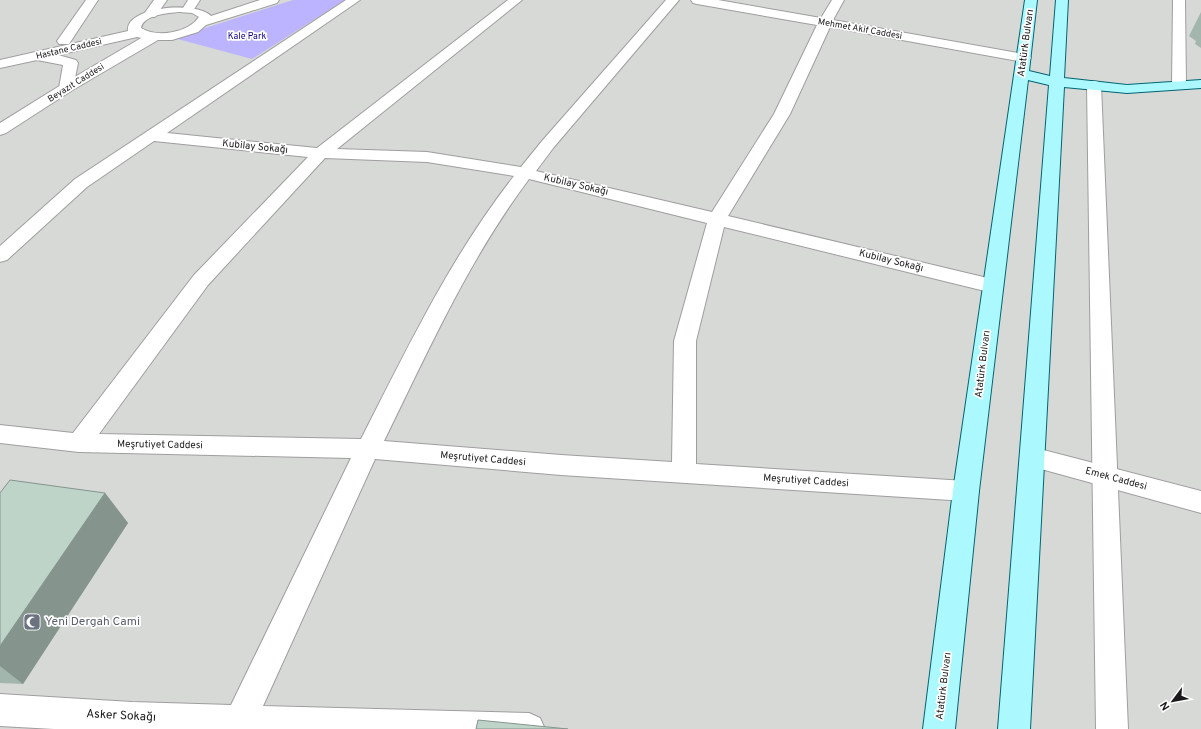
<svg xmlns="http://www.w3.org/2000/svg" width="1201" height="729" viewBox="0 0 1201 729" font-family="Overpass,sans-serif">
<rect width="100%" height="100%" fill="#deeee9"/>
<!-- residential -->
<path fill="#d7d9d7" d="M0 0H1201V729H0Z"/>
<!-- park -->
<path fill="#bcb4ff" d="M293 0H345L252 59 174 38Z"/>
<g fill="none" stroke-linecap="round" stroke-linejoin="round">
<!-- minor casing -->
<g stroke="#9e9e9e" stroke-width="2">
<path id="minor" d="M86 0H98L69 44H59L57 41Z
M154 0H167L155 17H145L144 14Z
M188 0H200L193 11H185L183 8Z
M346 0H360L167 133 317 148 508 0H522L337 149 427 152 521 167 542 141 666 0H679L554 147 536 171 712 212 774 114 817 25 697 4 693 3 691 0H718L821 18 832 0H844L833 20 1029 55 1031 58 1029 61 1024 62 830 27 790 114 728 216 1000 281 1003 286 1000 291 993 293 724 227 696 341V464L966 481 975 484 979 491 975 498 966 501 561 475 375 459 263 706 529 713 540 718 545 729H54L0 726V694L132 702 231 705 351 458 79 452 0 443V425L73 433 194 275 308 157 154 141 87 187 7 260 0 262V246L75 179ZM325 158 427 162 514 176C451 256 407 349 361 439L99 434 208 285ZM529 179 707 223 674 341 672 462 561 455 384 441C428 351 469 259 529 179Z
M1173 0H1185L1186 85 1184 88 1179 89 1174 88 1172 85Z
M153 33 158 34 160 37 158 40 71 91 6 133 0 135V123L61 85 148 34Z
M1094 81 1099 82 1101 85 1128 729H1096L1087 85 1089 82Z"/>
</g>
<!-- tertiary casing -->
<g stroke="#9e9e9e" stroke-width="2">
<path id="tertiary" d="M260 0H279L277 3 206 25 198 32 172 40H150L137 37 58 55 76 60 78 63 73 88 71 91 66 92 61 91 59 88 63 65 37 60 0 68V60L128 31C124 7 196 0 211 16ZM179 12 192 13 199 17C188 33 157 38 141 28 143 15 168 13 179 12Z
M1032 447 1201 491V513L1023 464 1020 457 1023 450Z"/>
</g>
<!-- secondary casing -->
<g stroke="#006473" stroke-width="2">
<path id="secondary" d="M1025 0H1037L1029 71 1050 76 1056 0H1068L1064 78 1127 85 1201 80V88L1127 93 1064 87 1030 729H998L1049 85 1028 80 979 491 955 729H923L953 491Z"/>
</g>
<!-- minor -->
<use href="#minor" fill="#fff" fill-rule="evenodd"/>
<!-- tertiary -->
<use href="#tertiary" fill="#fff" fill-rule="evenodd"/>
<!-- secondary -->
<use href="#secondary" fill="#abf9ff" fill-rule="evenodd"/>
</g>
<!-- wall -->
<path fill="#a3b6ad" d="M1201 12V48L1195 44 1196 41 1189 36Z
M0 493H105L128 523 23 684 0 683Z"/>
<!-- shaded-wall -->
<path fill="#85948d" d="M105 493 128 523 23 684 0 666V646Z"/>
<!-- building -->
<path fill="#bed4c9" stroke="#85948d" d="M10 480 105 493 0 646V493Z
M478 720 568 729H476Z"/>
<!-- icons -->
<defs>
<g id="mosque-square" transform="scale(0.9)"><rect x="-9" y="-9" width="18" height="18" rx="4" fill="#6b7280" stroke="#fff"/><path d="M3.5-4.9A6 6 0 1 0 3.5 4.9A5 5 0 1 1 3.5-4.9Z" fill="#fff"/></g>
</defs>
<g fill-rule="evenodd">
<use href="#mosque-square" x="32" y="622"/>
</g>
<g text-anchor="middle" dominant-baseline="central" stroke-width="3.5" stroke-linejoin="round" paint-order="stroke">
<!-- far-street labels -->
<g font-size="9" fill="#1a1a1a" stroke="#fff">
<text transform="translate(860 29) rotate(10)">Mehmet Akif Caddesi</text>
<text transform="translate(69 49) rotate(-13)">Hastane Caddesi</text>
<text transform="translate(76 83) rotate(-32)">Beyazıt Caddesi</text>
</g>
<!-- far-park labels -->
<g font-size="9" fill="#0e0180" stroke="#fff">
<text x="247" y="36">Kale Park</text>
</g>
<!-- street labels -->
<g font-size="10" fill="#1a1a1a" stroke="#fff">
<text transform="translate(1026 43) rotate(-82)">Atatürk Bulvarı</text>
<text transform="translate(255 147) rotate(6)">Kubilay Sokağı</text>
<text transform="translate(576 185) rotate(13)">Kubilay Sokağı</text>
<text transform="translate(891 261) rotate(14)">Kubilay Sokağı</text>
<text transform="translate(983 364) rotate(-83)">Atatürk Bulvarı</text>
<text transform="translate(160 445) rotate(1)">Meşrutiyet Caddesi</text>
<text transform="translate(483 459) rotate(5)">Meşrutiyet Caddesi</text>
<text transform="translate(1116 479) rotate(15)">Emek Caddesi</text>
<text transform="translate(806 481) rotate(4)">Meşrutiyet Caddesi</text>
<text transform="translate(944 686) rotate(-83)">Atatürk Bulvarı</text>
</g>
<!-- near-worship labels -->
<g font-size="12" fill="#5b616d" stroke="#fff" text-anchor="start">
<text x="45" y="622">Yeni Dergah Cami</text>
</g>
<!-- near-street labels -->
<g font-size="12" fill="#1a1a1a" stroke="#fff">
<text transform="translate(121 716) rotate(3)">Asker Sokağı</text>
</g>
</g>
<!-- north arrow -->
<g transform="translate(1173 701) rotate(238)" stroke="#ffffff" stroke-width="3" paint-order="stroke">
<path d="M0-3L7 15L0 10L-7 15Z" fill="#1a1a1a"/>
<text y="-6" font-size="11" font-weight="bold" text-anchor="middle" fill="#1a1a1a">N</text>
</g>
</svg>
